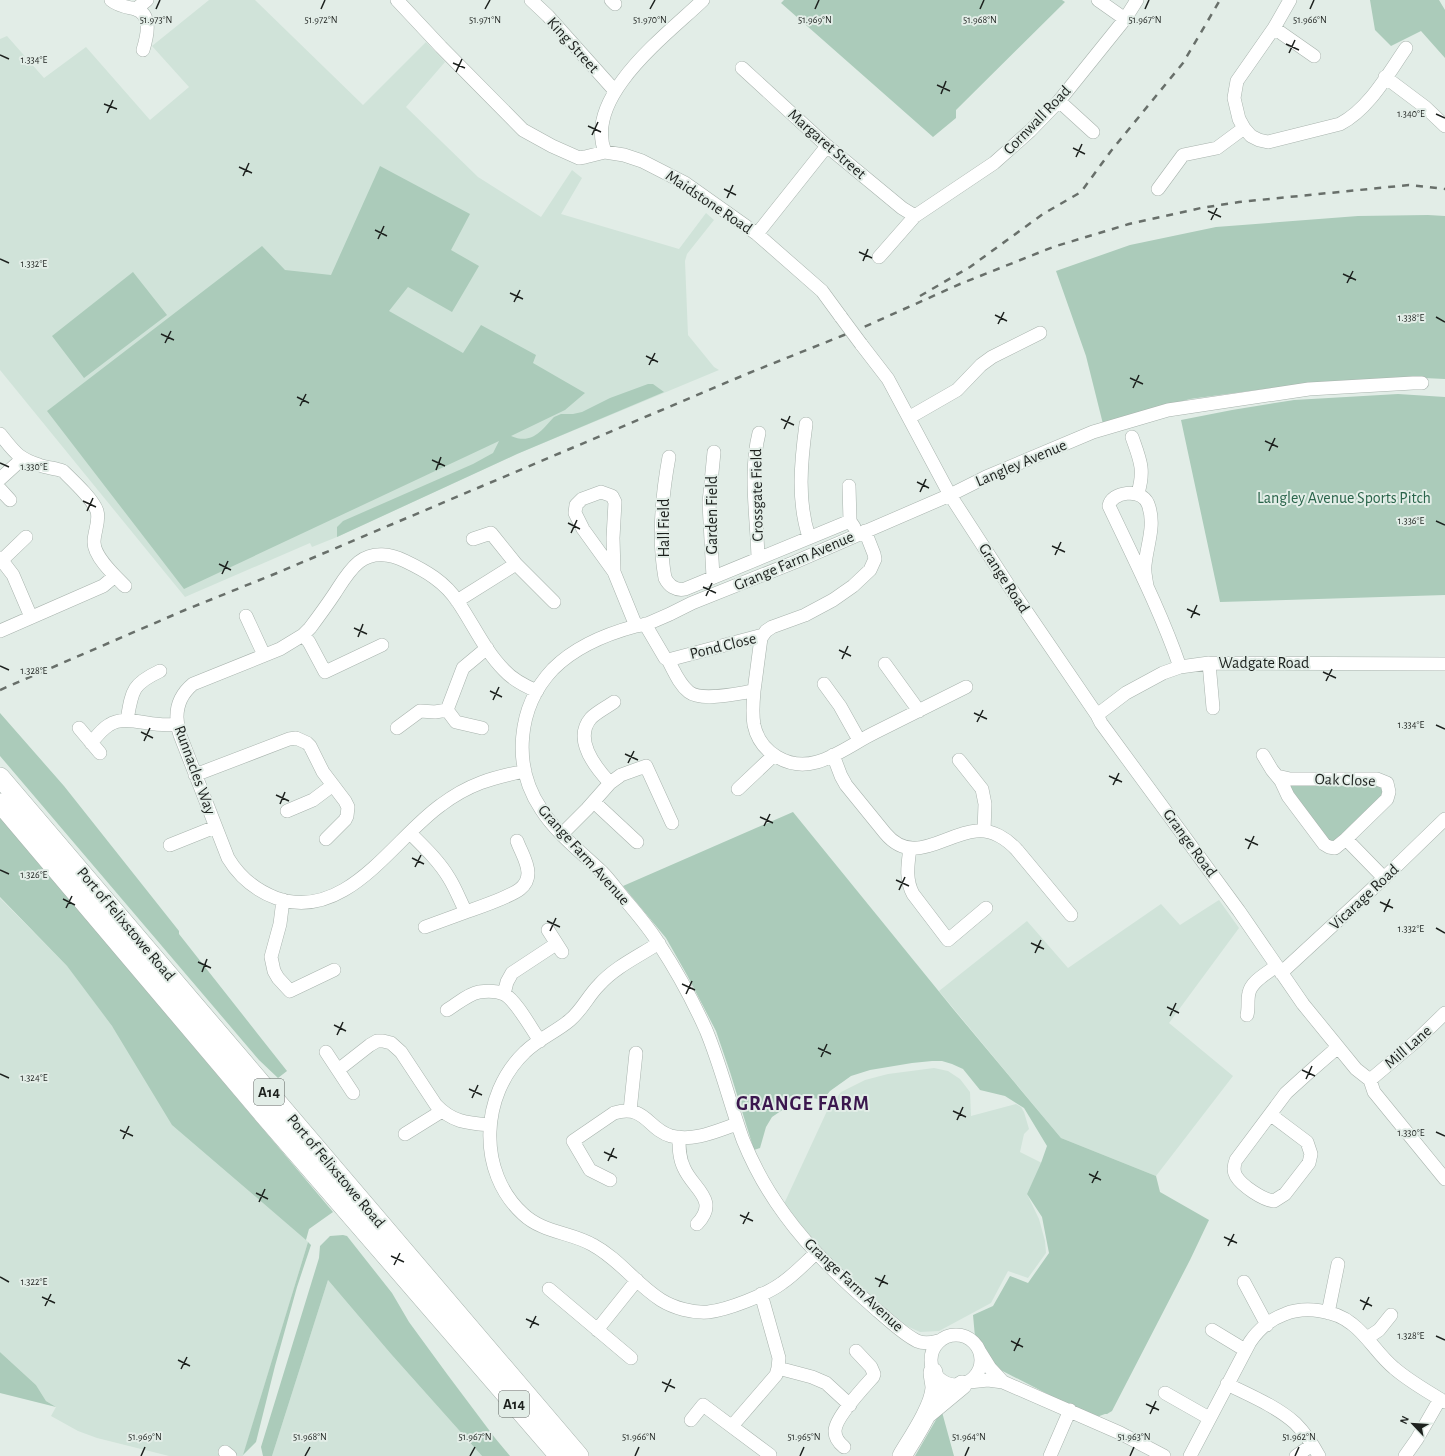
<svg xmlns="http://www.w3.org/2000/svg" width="1445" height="1456" viewBox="0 0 1445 1456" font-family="'Alegreya Sans',sans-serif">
<rect width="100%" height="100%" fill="#e2ede7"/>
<!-- built -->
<path fill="#d0e3d9" d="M209 0H255L363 105 426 42 445 62 406 107 478 177 541 217 572 170 582 178 561 214 679 249 706 213 714 220 687 254 685 261 688 335 714 367 719 370 517 454 337 537 312 547 310 543 185 597 0 370V39L7 36 44 78 86 47 150 120 189 87 152 46Z
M0 898 67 966 112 1026 308 1242 243 1456H169L97 1438 78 1431 51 1416 56 1407 46 1401 36 1385 0 1352Z
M1219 900 1239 928 1169 1023 1233 1076 1156 1176 1061 1138 939 991 1027 921 1068 968 1161 904 1180 925Z
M934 1068 948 1071 960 1079 970 1092 971 1116 1016 1104 1021 1107 1024 1112 1029 1129 1024 1134 1020 1152 1042 1163 1027 1194 1039 1219 1045 1241 1046 1253 1028 1278 1008 1271 991 1303 939 1331 920 1332 900 1323 832 1263 783 1206 827 1111 841 1092 865 1080 888 1074Z
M328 1280 391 1354 482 1456H272Z"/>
<!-- green -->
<path fill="#abcbba" d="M784 0H1062L1065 2 956 110V118L933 137 781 3Z
M1370 0H1439L1445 10V58L1421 31 1391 46 1375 30Z
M380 166 470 214 451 250 479 266 452 312 408 287 389 311 463 353 481 325 536 355 533 363 585 393 565 410 511 436C532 445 541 431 554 417L561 414H573L582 412 610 398 648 384H653L664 392 517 454 337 537V527L343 521 473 464 493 453 499 441 184 589 47 411 262 246 285 270 331 275Z
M1428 215 1445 216V379L1424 378 1294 385 1190 399 1103 424 1086 356 1056 271 1130 245 1216 227 1358 216Z
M133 272 167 315 84 378 52 336Z
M1398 394 1445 397V595L1220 602 1181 420 1232 410 1294 400Z
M0 713 64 786 179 931V934L287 1071 278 1078 259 1060 0 756Z
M1377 781 1387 792 1333 845 1290 793V784Z
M793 812 954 1010 1061 1138 1156 1176 1160 1192 1209 1220 1190 1260 1112 1411 1107 1414H1105L1094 1418 991 1365 982 1346 975 1337 973 1315 993 1306 1010 1276 1028 1283 1049 1253 1042 1217 1027 1194 1041 1163 1047 1146 1024 1108 1005 1096 980 1090 963 1069 952 1064 942 1061H932L912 1063 870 1070 851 1076 830 1091 823 1100 803 1096 772 1117 766 1127 760 1148 754 1150 730 1072 716 1031 687 975 666 938 623 886Z
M0 817 333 1212 309 1229 306 1240 172 1125 112 1026 67 966 0 897Z
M343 1235 347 1236 392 1293 409 1322 447 1374 495 1438 510 1456H482L391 1354 328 1280 272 1456H263L261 1447 319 1258 320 1246 330 1236Z
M308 1242 311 1245 297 1287 275 1366 256 1442 243 1455Z
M0 1352 36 1385 46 1401 56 1407 0 1393Z
M942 1412 954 1456H915L937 1418Z"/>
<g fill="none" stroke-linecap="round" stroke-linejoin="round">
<!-- minor casing -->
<g stroke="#a8b3ad" stroke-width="14">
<path id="minor" d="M111 0C118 6 127 7 135 9 153 14 147 37 143 50
M397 0 441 47 523 130 552 146 579 158 585 157 605 152 624 155 642 161 685 183 757 234 822 291 841 317
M531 0 548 16 615 91
M611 0 615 4
M1098 0 1125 19
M1290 0 1274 28 1237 81 1234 98 1239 119 1244 128 1251 136 1259 140 1268 142 1340 124C1369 109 1388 74 1406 48
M136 9 147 0
M1274 28 1314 56
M742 68 827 146 902 208 915 216
M1385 77 1425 107 1445 126
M1059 101 1093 132
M605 152C583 96 668 34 703 0
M1158 189 1183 155 1217 148 1244 128
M757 234 827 146
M879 257 915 216 994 163 1030 131 1059 101 1125 19 1137 0
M861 344 888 379 950 495 1009 586 1097 715 1101 723 1239 911 1303 1004 1356 1069 1370 1080 1374 1092 1445 1179
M910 417 957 390 981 365 992 357 1040 333
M806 424C801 461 797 501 809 537
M0 434C14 451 17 458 39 465 47 468 55 468 63 471 72 480 93 499 97 511 100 521 94 532 94 542 94 557 115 576 125 586
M1132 437C1140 460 1145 469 1138 493
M669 457C662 495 658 540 665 578 669 586 676 591 685 589L850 521
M0 479 22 459
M849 486 850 521 854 527
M0 489 10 500
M473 539 491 533 516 564 554 602
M0 558 13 575 31 617
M758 558C757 517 749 473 759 433
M2 560 26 537
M614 572 613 538 615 502 612 496 601 492 582 499 576 505 575 513 583 529 614 572 636 626
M713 577 709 503 714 452
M1147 586C1146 579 1144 572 1145 565 1147 544 1156 525 1148 504 1141 487 1111 492 1109 506 1134 559 1161 612 1180 667
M457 601 516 564
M246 616 264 655
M645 624 665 658 668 660 763 635
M0 631 103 586 115 576
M303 635 309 642 325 672 382 645
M668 660C674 671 679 684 689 692 702 702 739 693 754 691L761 638 766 631 772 627 805 615 833 600 853 586 870 570 875 559 874 554 865 531
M1209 663 1213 708
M885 664 919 711
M824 684 840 706 859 740
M754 691C753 702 752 714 754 725 760 753 789 770 817 762 838 756 857 741 876 732 906 717 936 702 966 687
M447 710 456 722 482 728
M1097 715 1126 693 1163 673 1180 667 1209 663 1445 664
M127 720C132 691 132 684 160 671
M79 728 100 753
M397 728 420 711 435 712 447 710 463 668 487 648
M91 743C96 737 102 729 109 725 126 713 154 729 176 724
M833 755 841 776 846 785 885 833C913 867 944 834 976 831 992 829 1007 839 1017 850L1071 915
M1263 755 1272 770 1281 781 1288 796 1324 844 1329 847 1335 848 1346 839 1384 878
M959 760 982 789 985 804 984 831
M525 771C491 778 469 784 441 805 393 839 346 923 276 898 255 890 240 878 228 858L180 735C174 716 176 698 193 684L280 649 303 635 310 628C319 616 327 605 335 593 342 582 349 570 359 562 373 551 391 554 405 561 426 571 445 582 458 602 473 624 485 651 504 670 513 680 525 686 537 691
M195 775 289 739 296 738 307 743 310 746 323 772 345 801 348 807 347 816 345 820 326 839
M1277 776 1290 779H1377L1387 783 1389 792 1387 799 1346 839
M610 783C595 767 573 739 591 718 597 712 607 707 614 702
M738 789 774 755
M594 802 637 842
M287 811 313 800 333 785
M410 833C424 847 439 861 449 878 456 889 460 901 466 912 480 907 510 897 520 889 525 885 528 879 528 873 528 862 520 850 517 841
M562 834 587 809 610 783 621 775 646 766 672 823
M170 845 215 827
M910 848C908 864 905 879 913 894L948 940 986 908
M283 900 280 924 271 957 274 971 278 978 290 991 334 970
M425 927 466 912
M548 930 562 952
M659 943C639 956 615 967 599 985 588 996 582 1010 570 1020 556 1032 538 1039 525 1052 480 1095 477 1172 523 1214 543 1233 571 1232 593 1245 619 1259 636 1284 661 1300 674 1308 692 1313 708 1312 727 1310 766 1295 782 1283 795 1274 805 1263 816 1253
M1281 973 1384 878 1445 819
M504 994 507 982 512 973 556 944
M447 1010C457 1004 468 994 479 992 486 991 497 991 504 994 516 1000 532 1030 540 1041
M1247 1015C1249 1008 1247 1000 1249 993 1251 981 1268 973 1276 966
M326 1052 353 1093
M338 1070 370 1045 377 1041H383L391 1043 401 1052 436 1105C452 1122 467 1123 490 1125
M1370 1080 1415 1042 1445 1013
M630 1111 636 1053
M1271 1115 1307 1142 1311 1154 1309 1163 1285 1194 1274 1201C1263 1200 1242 1186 1236 1176 1233 1171 1234 1165 1236 1160L1286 1093 1307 1074 1338 1047
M405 1134 442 1111
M679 1137C679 1147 679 1158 684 1168 693 1189 720 1200 697 1224
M610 1180 590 1170 573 1141 614 1113C646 1104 647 1129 671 1136 694 1142 716 1131 737 1124
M1244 1282 1267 1325
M549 1289 631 1358
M1328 1313 1338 1264
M597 1330 637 1280
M1212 1330 1245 1350
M931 1360a25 25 0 1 1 50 0a25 25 0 1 1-50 0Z
M1367 1338 1379 1330 1391 1315
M938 1341C931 1343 924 1344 917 1341 903 1334 890 1321 878 1311 845 1282 811 1251 785 1215 768 1192 754 1167 743 1140 730 1104 721 1066 706 1030 693 1001 676 970 659 944 650 929 638 915 627 902 618 892 611 881 602 872 581 852 556 833 541 809 512 766 517 707 553 669 575 647 606 634 636 626 640 625 643 625 647 624 662 618 677 611 692 603L795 562 950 495 986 477 1093 432 1168 410 1309 389 1413 383H1422
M980 1352 990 1368 1003 1382
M778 1368 812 1377 826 1383 850 1405
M969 1382 988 1380 1003 1382 1120 1433 1164 1456
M1227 1384C1249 1395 1276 1406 1295 1423 1304 1432 1313 1445 1319 1456
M1165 1393 1209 1418
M691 1420 703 1405 770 1455
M732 1426 776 1375 778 1368 779 1358 761 1294
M844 1447C839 1443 835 1437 835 1431 835 1418 864 1387 873 1377L874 1374 871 1367 856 1351
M225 1452 230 1456
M1050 1456 1070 1410
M1190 1456 1250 1342C1258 1330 1271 1319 1285 1314 1305 1306 1335 1310 1352 1324 1368 1336 1378 1355 1394 1368 1409 1381 1428 1392 1445 1402
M1296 1456 1312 1445
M1405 1456 1417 1439 1440 1399"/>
</g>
<!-- highway casing -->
<g stroke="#a8b3ad" stroke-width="20">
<path id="highway" d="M0 777 579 1456
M0 803 264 1115 559 1456
M927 1414 962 1385
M902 1456C912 1439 934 1407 935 1388 935 1383 933 1377 933 1372"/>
</g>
<!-- minor -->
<use href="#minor" stroke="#fff" stroke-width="13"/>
<!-- highway -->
<use href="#highway" stroke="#fff" stroke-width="19"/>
<!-- rail -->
<path stroke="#686f6a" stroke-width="2.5" stroke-dasharray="7 7" stroke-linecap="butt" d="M920 296 970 267 1043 214 1081 192 1111 151 1183 63 1220 0
M0 690 185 610 277 573 749 373 864 327 960 284 1053 247 1129 224 1201 208 1239 202 1409 185 1445 189"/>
<!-- minor-bridge casing -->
<g stroke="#a8b3ad" stroke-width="14" stroke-linecap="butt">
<path id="minor-bridge" d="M841 317 861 344"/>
</g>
<!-- minor-bridge -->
<use href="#minor-bridge" stroke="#fff" stroke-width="13"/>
</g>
<!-- ticks -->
<path fill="none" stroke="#1d211e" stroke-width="1.5" d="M156 9 160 0M321 9 325 0M485 9 490 0M650 9 655 0M815 9 819 0M980 9 984 0M1145 9 1149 0M1310 9 1314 0M1286 44 1299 50M1289 53 1295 40M0 55 9 59M453 63 465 68M456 72 462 59M937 85 950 91M941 94 946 81M104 104 117 109M107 113 113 100M1436 114 1445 118M588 126 601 132M592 135 598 122M1073 148 1085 154M1076 157 1082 144M239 167 252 173M243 176 249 163M724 189 736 195M727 198 733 185M1208 211 1221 217M1211 220 1217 208M375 230 387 236M378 239 384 226M859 252 872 258M0 259 9 263M863 261 868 249M1343 274 1356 280M1347 283 1353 271M510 293 523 299M514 302 520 290M995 315 1007 321M1436 317 1445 322M998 324 1004 312M161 334 174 340M165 343 171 331M646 356 658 362M649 365 655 353M1130 378 1143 384M1133 388 1139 375M297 397 309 403M300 406 306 394M781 419 794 425M784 429 790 416M1265 441 1278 447M1269 451 1275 438M432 460 445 466M0 463 9 467M436 470 441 457M917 482 929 488M920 492 926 479M83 501 96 507M87 511 93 498M1436 521 1445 525M568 523 580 529M571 533 577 520M1052 546 1065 552M1055 555 1061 542M219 564 231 570M222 574 228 561M703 587 716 593M706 596 712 583M1187 609 1200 615M1191 618 1197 605M354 628 367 634M358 637 363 624M839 650 851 656M842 659 848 646M0 666 9 670M1323 672 1336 678M1326 681 1332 669M490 691 502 697M493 700 499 687M974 713 987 719M977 722 983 710M1436 725 1445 729M141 732 153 738M144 741 150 728M625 754 638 760M628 763 634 751M1109 776 1122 782M1113 785 1119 773M276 795 289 801M280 804 285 792M760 817 773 823M764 826 770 814M1245 839 1258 845M1248 849 1254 836M412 858 424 864M415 867 421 855M0 870 9 874M896 880 909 886M899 890 905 877M63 899 75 905M1380 902 1393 908M66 908 72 896M1384 912 1390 899M547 921 560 927M1436 928 1445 933M550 931 556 918M1031 943 1044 949M1035 953 1041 940M198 962 211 968M202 972 207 959M682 984 695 990M686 994 692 981M1167 1007 1179 1013M1170 1016 1176 1003M334 1025 346 1031M337 1035 343 1022M818 1048 831 1054M821 1057 827 1044M1302 1070 1315 1076M0 1074 9 1078M1306 1079 1312 1066M469 1089 482 1095M472 1098 478 1085M953 1111 966 1117M957 1120 963 1107M120 1130 133 1136M1436 1132 1445 1136M123 1139 129 1126M604 1152 617 1158M608 1161 614 1148M1089 1174 1101 1180M1092 1183 1098 1171M256 1193 268 1199M259 1202 265 1189M740 1215 753 1221M743 1224 749 1212M1224 1237 1237 1243M1228 1246 1234 1234M391 1256 404 1262M394 1265 400 1253M0 1277 9 1282M875 1278 888 1284M879 1287 885 1275M42 1297 55 1303M1360 1300 1372 1306M45 1306 51 1294M1363 1310 1369 1297M526 1319 539 1325M530 1328 536 1316M1436 1336 1445 1340M1011 1341 1023 1347M1014 1351 1020 1338M178 1360 190 1366M181 1369 187 1357M662 1382 675 1388M665 1392 671 1379M1146 1404 1159 1410M1150 1414 1156 1401M141 1456 145 1447M305 1456 310 1447M470 1456 475 1447M635 1456 639 1447M800 1456 804 1447M965 1456 969 1447M1130 1456 1134 1447M1295 1456 1299 1447"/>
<g text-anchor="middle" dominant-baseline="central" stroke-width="4" stroke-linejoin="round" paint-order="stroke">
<!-- shield labels -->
<g fill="#e2ede7" stroke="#585e5a" stroke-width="1">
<rect x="254" y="1079" width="30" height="26" rx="3"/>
<rect x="499" y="1391" width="30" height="26" rx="3"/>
</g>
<g font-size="15" font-weight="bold" fill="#1d211e">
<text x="269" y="1092">A14</text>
<text x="514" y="1404">A14</text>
</g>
<!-- street labels -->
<g font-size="16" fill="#1d211e" stroke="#e2ede7">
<text transform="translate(573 45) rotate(48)">King Street</text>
<text transform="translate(1037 120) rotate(-46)">Cornwall Road</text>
<text transform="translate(827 144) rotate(41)">Margaret Street</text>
<text transform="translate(709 202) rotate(34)">Maidstone Road</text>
<text transform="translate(1021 463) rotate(-23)">Langley Avenue</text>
<text transform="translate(757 495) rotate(-91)">Crossgate Field</text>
<text transform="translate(712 515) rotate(-90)">Garden Field</text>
<text transform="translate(664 528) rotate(-90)">Hall Field</text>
<text transform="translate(794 561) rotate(-23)">Grange Farm Avenue</text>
<text transform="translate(1004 578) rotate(57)">Grange Road</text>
<text transform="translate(723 646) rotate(-14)">Pond Close</text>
<text x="1264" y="663">Wadgate Road</text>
<text transform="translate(195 770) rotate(70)">Runnacles Way</text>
<text transform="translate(1345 780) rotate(2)">Oak Close</text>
<text transform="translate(1190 843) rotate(54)">Grange Road</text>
<text transform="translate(584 855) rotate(48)">Grange Farm Avenue</text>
<text transform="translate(1364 897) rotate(-43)">Vicarage Road</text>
<text transform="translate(126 924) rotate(50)">Port of Felixstowe Road</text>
<text transform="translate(1408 1047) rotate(-41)">Mill Lane</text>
<text transform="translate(336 1171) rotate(50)">Port of Felixstowe Road</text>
<text transform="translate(854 1285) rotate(43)">Grange Farm Avenue</text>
</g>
<!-- park labels -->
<g font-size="16" fill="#29644a" stroke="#e2ede7">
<text x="1344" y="498">Langley Avenue Sports Pitch</text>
</g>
<!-- district labels -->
<g font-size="20" font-weight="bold" letter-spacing="1" fill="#3b174e" stroke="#e2ede7">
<text x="803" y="1104">GRANGE FARM</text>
</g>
</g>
<g font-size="10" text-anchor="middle" fill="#1d211e" stroke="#e2ede7" stroke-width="4" stroke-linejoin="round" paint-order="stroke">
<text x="156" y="23">51.973°N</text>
<text x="321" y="23">51.972°N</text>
<text x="485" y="23">51.971°N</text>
<text x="650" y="23">51.970°N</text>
<text x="815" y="23">51.969°N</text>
<text x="980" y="23">51.968°N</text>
<text x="1145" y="23">51.967°N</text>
<text x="1310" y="23">51.966°N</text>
<text x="34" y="63">1.334°E</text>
<text x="1411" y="117">1.340°E</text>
<text x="34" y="267">1.332°E</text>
<text x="1411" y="321">1.338°E</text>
<text x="34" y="470">1.330°E</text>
<text x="1411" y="524">1.336°E</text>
<text x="34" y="674">1.328°E</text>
<text x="1411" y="728">1.334°E</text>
<text x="34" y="878">1.326°E</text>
<text x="1411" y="932">1.332°E</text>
<text x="34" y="1081">1.324°E</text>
<text x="1411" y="1136">1.330°E</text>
<text x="34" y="1285">1.322°E</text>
<text x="1411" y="1339">1.328°E</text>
<text x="145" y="1440">51.969°N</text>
<text x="310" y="1440">51.968°N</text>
<text x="475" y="1440">51.967°N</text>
<text x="639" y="1440">51.966°N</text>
<text x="804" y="1440">51.965°N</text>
<text x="969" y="1440">51.964°N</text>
<text x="1134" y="1440">51.963°N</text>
<text x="1299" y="1440">51.962°N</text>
</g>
<!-- north arrow -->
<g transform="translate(1413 1424) rotate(295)" stroke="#e2ede7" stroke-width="3" paint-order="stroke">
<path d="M0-3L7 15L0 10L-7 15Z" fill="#1d211e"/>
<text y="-6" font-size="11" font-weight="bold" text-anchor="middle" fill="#1d211e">N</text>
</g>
</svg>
